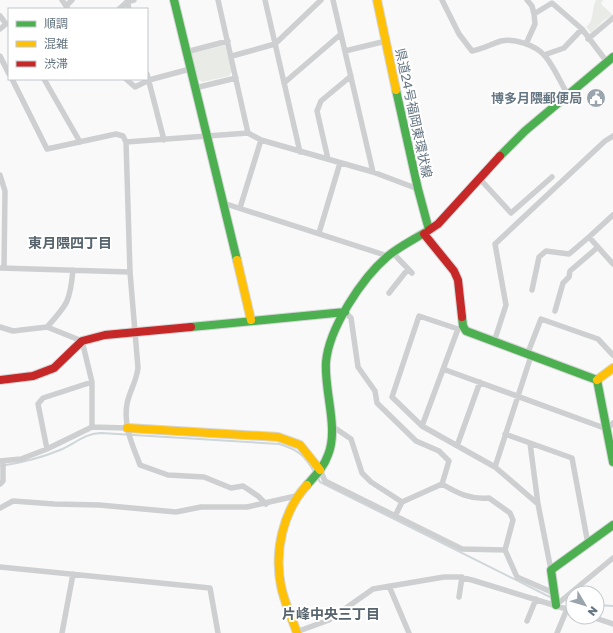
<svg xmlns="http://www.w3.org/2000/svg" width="613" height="633" viewBox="0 0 613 633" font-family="'Golos Text','Noto Sans JP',sans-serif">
<rect width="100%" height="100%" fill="#f9f9f9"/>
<!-- green -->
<path fill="#e8ebe6" d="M596 0H603L601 4 613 15 604 20 591 33 586 27C595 20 591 10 596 0Z
M225 45 232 71 229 76 202 82 198 79 190 54Z"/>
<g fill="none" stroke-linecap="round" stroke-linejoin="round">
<!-- stream -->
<path stroke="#ced6d9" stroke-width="2" d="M0 466C20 463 41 458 60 450 73 445 85 433 101 433L279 444C299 450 304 455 315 473
M317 476 320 482 552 598
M564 600 573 601
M597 605 613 606"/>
<!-- fast casing -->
<g stroke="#d5d6d7" stroke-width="10">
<path id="fast" d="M174 0 237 260
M500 156 525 131 613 57
M462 317 463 326 466 331 597 380
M191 327 345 312
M597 380 613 462
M307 485C315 476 324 467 328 455 339 429 324 391 326 362 329 328 362 278 388 256 400 246 415 239 429 230L418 189 396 90
M556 605 551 570 613 525"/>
</g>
<!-- slow casing -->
<g stroke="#d5d6d7" stroke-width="10">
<path id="slow" d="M377 0 396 90
M237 260 251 320
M597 380 613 368
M127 428 278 437 300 445 320 470
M297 633C292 618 284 602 281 586 274 551 283 511 307 485"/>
</g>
<!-- jam casing -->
<g stroke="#d5d6d7" stroke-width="10">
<path id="jam" d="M429 230 438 224 500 156
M424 234 454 271 458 280 462 317
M0 380 33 376 54 368 82 341 105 335 191 327"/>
</g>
<!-- street -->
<path stroke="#cecfd0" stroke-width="5.5" d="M62 0 68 9
M127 0 129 9
M218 0 248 133
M265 0 300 152
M333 0 373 172
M442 0 459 34 472 51C483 49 491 44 501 41 514 38 535 45 544 55 553 64 561 84 568 95
M527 0 532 6 534 14
M66 6 72 0
M119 9 127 2 134 0
M0 16 6 24 0 29
M588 39 613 18
M526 44 535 24 534 14 552 3 582 29 607 62
M345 51 386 41
M186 52 228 41
M544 55 564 48 582 29
M0 56 9 74
M232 56 275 44 321 0
M147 74 164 140
M12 79 47 149 116 134 123 136 126 142 130 272 138 368C136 383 129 392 127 404 123 426 133 446 140 465L168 475 204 477 231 488 243 486 258 496 266 504
M44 79 80 142
M126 79 135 87 149 80 190 69
M284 83 341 34
M195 88 236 78
M126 142 248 133 261 140 373 172 418 189
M328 159 317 111 321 101 351 76
M0 175 5 191 4 268
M479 178 511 213 552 177
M223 203 388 256
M240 208 261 140
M613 215 589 237 613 264
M319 233 340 163
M393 253 412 273
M0 268 130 272
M532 290 539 257 546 251 569 254 589 237
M389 293 408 269
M555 311 563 283 569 277 570 271 598 247
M345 312 351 318 358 367 375 391 377 403 416 441 439 451 449 461 442 484
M463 326 458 329 419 316 392 397 422 426 495 467 538 504
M0 327 13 331 47 327 82 341 92 382V427
M47 327C68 304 70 301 73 270
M494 342 506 305 495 244 605 141 613 136
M527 355 541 319 598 339 613 355
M443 369 607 429 613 423
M332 426 351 439 362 473 371 482 402 502 442 484C457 493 471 500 489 498L510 513 513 520 505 550 517 577 554 593
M422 426 458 329
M505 434 572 458 588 544
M530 443 538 504 551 570
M457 446 480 382
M47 449 38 404 43 398 92 382
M0 461 21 459 47 449 92 427 127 428
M495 467 531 356
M320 470 325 481 462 549 505 550
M0 484 3 481V461
M0 508 13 501 54 504 99 505 176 512 201 507H247L296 496
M395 516 402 502
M0 567 210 588 218 633
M389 586 409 633
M459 597 462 577
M556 605 613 558
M592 617 613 624
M527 621 536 599
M296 632 329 620 373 589 444 577H459L472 580 573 611
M62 633 73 574
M557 633 567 609"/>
<!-- fast -->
<use href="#fast" stroke="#4caf50" stroke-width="8"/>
<!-- slow -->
<use href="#slow" stroke="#ffc107" stroke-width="8"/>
<!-- jam -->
<use href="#jam" stroke="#c62828" stroke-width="8"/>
</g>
<!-- icons -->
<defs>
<g id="civic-disc" transform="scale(1)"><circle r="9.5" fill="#99a4ac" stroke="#fff"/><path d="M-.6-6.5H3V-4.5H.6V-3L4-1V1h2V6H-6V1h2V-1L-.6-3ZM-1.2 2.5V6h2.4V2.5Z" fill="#fff"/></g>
</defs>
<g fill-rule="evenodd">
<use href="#civic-disc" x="596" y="98"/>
</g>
<g text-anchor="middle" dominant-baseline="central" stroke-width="4" stroke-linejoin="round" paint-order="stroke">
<!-- poi labels -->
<g font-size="13" font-weight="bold" fill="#657683" stroke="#fff" text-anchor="end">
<text x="582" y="98">博多月隈郵便局</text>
</g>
<!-- street labels -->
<g font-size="13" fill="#657683" stroke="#fff">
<text transform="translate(414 113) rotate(78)">県道24号福岡東環状線</text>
</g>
<!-- neighbourhood labels -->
<g font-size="14" font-weight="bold" fill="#57646e" stroke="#fff">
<text x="70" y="242">東月隈四丁目</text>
<text x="331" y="613">片峰中央三丁目</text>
</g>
</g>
<!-- legend -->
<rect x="8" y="8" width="140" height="72" fill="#ffffff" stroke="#c1c8cd"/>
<rect x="16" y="21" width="20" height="6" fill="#4caf50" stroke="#c1c8cd"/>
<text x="44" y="28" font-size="12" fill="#657683">順調</text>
<rect x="16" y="41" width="20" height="6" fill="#ffc107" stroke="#c1c8cd"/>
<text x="44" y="48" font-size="12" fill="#657683">混雑</text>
<rect x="16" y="61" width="20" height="6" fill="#c62828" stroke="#c1c8cd"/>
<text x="44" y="68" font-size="12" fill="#657683">渋滞</text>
<!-- north arrow -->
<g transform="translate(585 605) rotate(128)"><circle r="19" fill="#ffffff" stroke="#c1c8cd"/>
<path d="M0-3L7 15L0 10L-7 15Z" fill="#99a4ac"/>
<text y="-6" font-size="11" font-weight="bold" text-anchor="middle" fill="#657683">N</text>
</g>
</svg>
